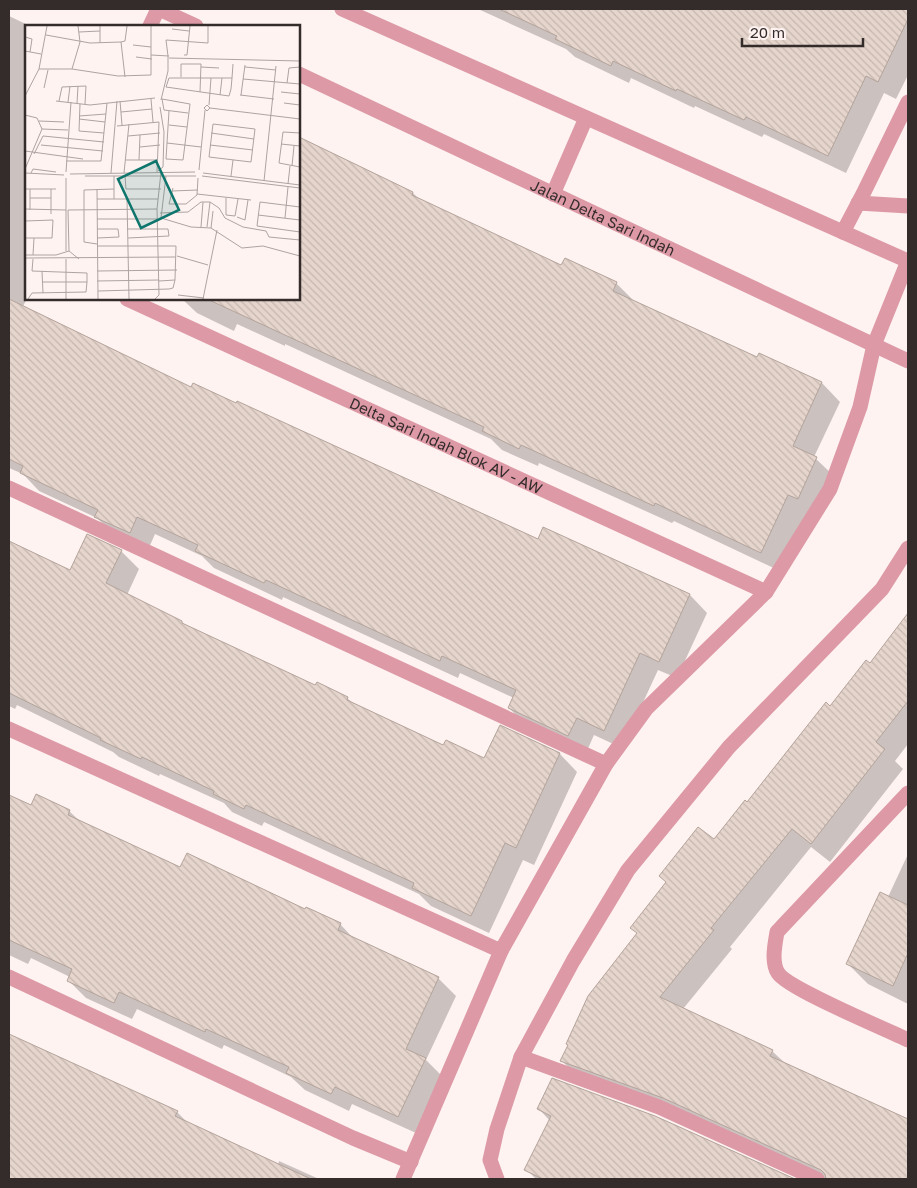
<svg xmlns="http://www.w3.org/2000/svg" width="917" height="1188" viewBox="0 0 917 1188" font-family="'Golos Text',sans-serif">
<defs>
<pattern id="building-back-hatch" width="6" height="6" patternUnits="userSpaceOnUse" patternTransform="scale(1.25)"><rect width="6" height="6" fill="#e5d5cc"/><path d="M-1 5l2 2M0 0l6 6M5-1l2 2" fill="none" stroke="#c5b7af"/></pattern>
</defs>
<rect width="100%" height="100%" fill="#fef3f1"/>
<!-- shadow -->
<path fill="#0003" d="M478 9H908V75L896 99 884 93 846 173 764 134 762 137 695 106 694 108 631 78 629 83 575 57 566 49Z
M9 16 30 26H26L27 299 23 306 192 389 539 540 544 529 690 595 707 613 677 678 658 670 622 748 594 735 586 753 527 726 509 708 514 698 460 673 458 678 283 597 282 600 214 568 202 556 155 534 148 550 114 535 97 518 39 491 23 474 9 468Z
M299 138 413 193 421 201 562 266 616 283 635 302 757 359 759 354 822 383 840 402 814 457 835 477 780 571 674 521 672 523 539 463 538 466 502 450 491 439 285 344V346L237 324 234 331 197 313 182 299H299Z
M9 543 71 571 121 551 139 569 127 595 182 622 186 626 316 687 347 698 354 704 444 746 485 760 500 727 560 754 577 772 534 865 523 860 489 933 431 906 419 894 264 822 262 826 232 812 224 803 160 774 159 776 119 757 113 752 17 705 15 709 9 706Z
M908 615V744L895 761 903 769 830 862 811 847 730 947 732 949 683 1009 772 1051 786 1064 908 1120V1179H857L837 1170 833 1171 829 1179H820L581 1080 562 1061 714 841 830 707 870 665Z
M9 796 31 807 69 811 82 823 181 869 340 924 355 940 438 978 456 996 426 1060 442 1076 416 1133 352 1104 349 1111 305 1090 291 1077 224 1045 222 1049 137 1009 132 1019 86 998 68 980 70 977 31 958 28 964 9 955Z
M908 854V1004L868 984 848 964 888 897Z
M9 1035 177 1112 188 1123 278 1165 279 1161 319 1179H9Z
M539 1109 655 1117 792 1179H536L526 1169 550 1121Z"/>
<!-- building -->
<path fill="url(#building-back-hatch)" stroke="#b3a39b" d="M499 9H908V19L878 82 866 76 828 156 746 117 744 120 677 89 676 91 613 61 611 66 555 39 557 36Z
M299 137 413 192 412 195 561 265 565 258 617 282 613 291 757 357 759 353 822 382 793 446 817 457 798 499 788 495 761 553 655 503 654 506 521 445 519 449 482 431 484 427 207 299H299Z
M9 299 191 387 193 383 236 403 237 401 538 539 543 527 690 594 659 662 640 653 604 731 577 718 568 736 508 708 516 690 442 656 440 661 266 580 264 583 195 551 198 545 137 517 130 533 94 517 98 510 20 473 23 466 9 459Z
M87 534 122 550 106 583 182 621V623L315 685 317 682 348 697 347 700 443 745 446 740 484 758 500 725 560 753 516 848 505 843 471 916 412 888 414 883 246 805 244 809 213 794 214 791 142 757 141 759 100 740 101 738 9 693V541L70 570Z
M908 613V701L876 742 885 749 811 844 792 829 711 928 714 930 660 997 773 1050 770 1056 908 1119V1179H826L825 1174 821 1170 663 1098 560 1061 568 1045 566 1044 588 996 637 933 630 928 666 882 659 876 698 827 714 839 745 800 747 802 826 702 830 706 866 660 870 663Z
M36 794 70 810 68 815 180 867 187 853 305 909 306 907 341 923 338 930 439 977 406 1049 426 1058 398 1117 335 1087 331 1094 286 1073 289 1067 206 1029 205 1032 119 992 114 1003 67 981 72 969 9 940V795L31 805Z
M880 892 908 905V953L893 986 846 964Z
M9 1034 178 1111 175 1116 311 1179H9Z
M552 1078 655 1116 795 1179H543L524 1170 551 1116 537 1109Z"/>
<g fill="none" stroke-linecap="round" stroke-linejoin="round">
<!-- minor -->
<g stroke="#dd99a6" stroke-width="15">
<path d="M159 9 196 26"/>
<path d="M342 9 908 261"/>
<path d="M150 26 158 9"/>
<path id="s1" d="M299 74 908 361"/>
<path d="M553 194 586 118"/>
<path d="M858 203 908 206"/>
<path d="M843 232 863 194 908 102"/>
<path id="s2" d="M127 299 766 592"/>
<path d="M9 488 606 764"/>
<path d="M9 729 501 951"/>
<path d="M908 793 777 932C775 944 771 962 778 973 788 989 886 1029 908 1040"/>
<path d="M9 977 353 1138 411 1162"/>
<path d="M521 1057 659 1107 817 1179"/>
<path d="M403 1179 501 951 606 764 646 709 766 592 830 489 860 407 874 345 908 261"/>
<path d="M497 1179 490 1160 497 1129 521 1057 573 961 628 870 729 747 882 589 908 548"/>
</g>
</g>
<g text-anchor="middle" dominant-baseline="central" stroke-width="4" stroke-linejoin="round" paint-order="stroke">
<!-- street labels -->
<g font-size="15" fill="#342c2b" stroke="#fef3f1">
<text stroke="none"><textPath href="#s1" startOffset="336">Jalan Delta Sari Indah</textPath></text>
<text stroke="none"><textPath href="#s2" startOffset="351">Delta Sari Indah Blok AV - AW</textPath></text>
</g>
</g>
<!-- overview -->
<g transform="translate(25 25)">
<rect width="275" height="275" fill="#fef3f1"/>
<path fill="none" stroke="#ada3a2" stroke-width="1" d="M75 1V18M147 4 164 6M54 7 75 6M21 10 65 18 96 17M0 12 7 14 5 27M96 17 100 52M96 17 100 16 102 1M108 20 126 22M0 26 16 29M126 30 144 31M159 30H162L165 1M143 31 141 15 183 18V1M111 32 127 34M144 33 275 36M176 42 194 43M220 42 251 45M14 44H47L93 51 126 50V1M47 44 55 17 53 1M156 52V39H176L175 67M207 53H144L141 62 204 71 206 64 207 53 208 39M218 54 275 59M262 58 264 43 275 42M19 63 23 45M256 67 275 69M195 70 197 53M215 70 249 74M216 70 220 40M0 71 14 44 22 1M126 74 128 97M136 75 143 46V31M31 76 65 80 130 73M34 76 37 62 61 61 60 79M95 76 97 100M43 77 45 61M52 78 53 61M259 78 275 80M55 79 54 106 79 108M184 80 186 53M185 83 182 86 179 83 182 80 185 83 275 94M144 86 141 134 158 135 165 79 137 74 139 85 163 88M96 87 127 84M0 90 12 93 17 104 0 144M54 91 81 89M54 94 80 97M14 96 39 97M188 99 230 104 226 137 184 132ZM144 100 162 102M92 101 134 97 132 147M17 104 43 105M186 108 229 114M275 108 258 107 254 138 275 142M103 111 135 108M142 118 176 122M256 119 275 121M16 120 78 126M185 120 228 125M115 122 135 120M0 126 58 134M9 129 18 111 79 117M101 135H133M114 135 115 110M41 136H76L82 78M267 141 269 121M174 145 180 85M133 146 138 142 139 107 135 82M41 147 46 77M0 148 39 150M6 148 8 144 31 147M86 148 92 76M99 148 104 99M178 148 275 160M45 149 170 147M60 151H171M100 151 101 164H136M141 151 136 193 166 202 186 203 217 223 238 221 275 231M177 151 275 163M206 151 208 135M41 153V226M239 156 251 41M263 159 265 141M148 163 144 179H161L172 170 173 153M0 164H31M5 164V185M72 164 73 274M147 166 173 165M172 169 226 175M5 173H26M201 173V190L210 191 213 174M72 174H133M89 174V151M102 174 104 274M275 182 235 177 232 201 275 207M0 184 41 185M43 185 132 184M43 185 44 226M135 188 163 187 176 177H185L194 183 200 193 218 202 241 206 244 212 275 215M26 189V164M233 190 275 195M212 192 220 195 223 175M260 193 263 162M72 194H133M0 196 28 195 27 213H0M176 202 178 177M182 202 185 177M186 203 188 186M72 204H93L94 212 72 213M102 204H143L144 211 103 213M72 219 59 217V165L89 164M72 221H151L150 255 134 256M0 230H31L44 226 54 234M8 230 9 213M152 231 183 240M0 233 150 232M8 234 7 246 62 248V257H18M41 234V274M17 246 18 268M72 246 152 245M72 256 134 255M73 266 144 264 148 263 150 255M153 270 179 273M3 274 7 268 61 267 62 257M130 274 134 270 132 184 136 147M178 274 192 205"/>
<path fill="#0f766e" fill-opacity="0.15" stroke="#0f766e" stroke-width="2.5" d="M131 136 154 185 116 203 93 154Z"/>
<rect width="275" height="275" fill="none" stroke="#342c2b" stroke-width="2.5"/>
</g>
<!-- border -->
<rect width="917" height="1188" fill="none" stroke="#342c2b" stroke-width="20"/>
<!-- scale -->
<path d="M742 38v8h121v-8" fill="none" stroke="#342c2b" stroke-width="2.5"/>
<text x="750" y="38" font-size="15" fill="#342c2b" stroke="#fef3f1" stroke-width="4" paint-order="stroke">20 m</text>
</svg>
